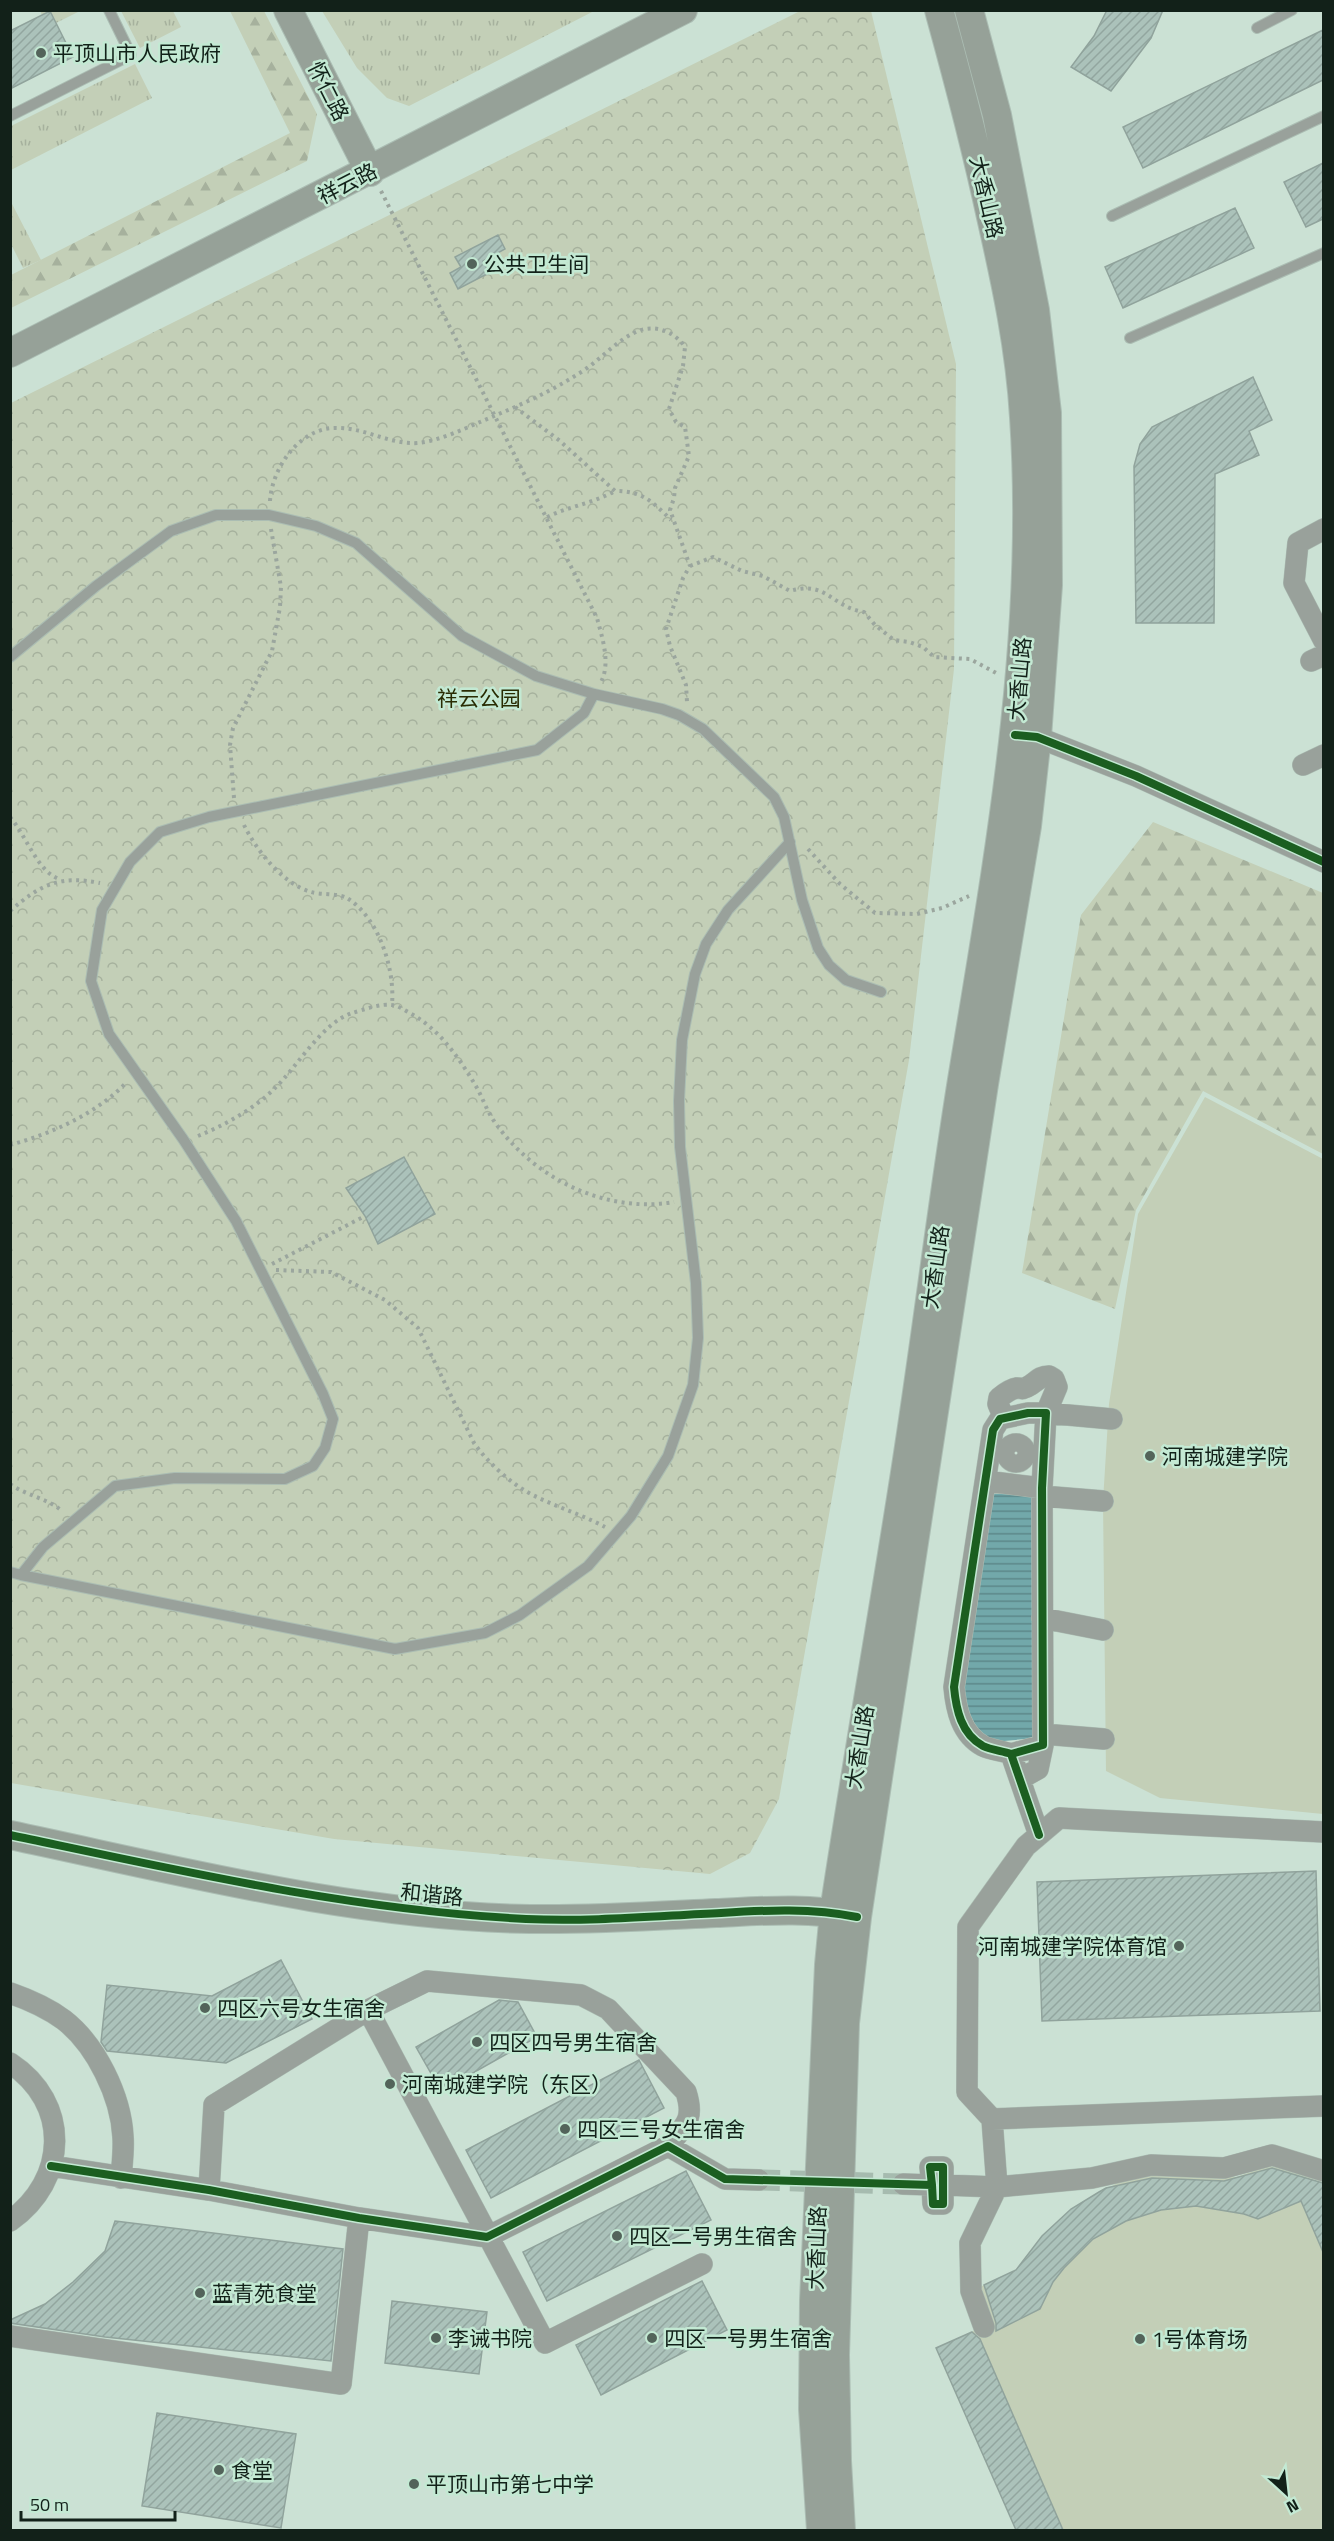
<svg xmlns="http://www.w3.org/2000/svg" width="1334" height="2541" viewBox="0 0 1334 2541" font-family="'Titillium Web','Noto Sans SC',sans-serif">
<defs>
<pattern id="grass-tufts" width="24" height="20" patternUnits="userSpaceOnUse" patternTransform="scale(1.5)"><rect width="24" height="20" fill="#c3cfb7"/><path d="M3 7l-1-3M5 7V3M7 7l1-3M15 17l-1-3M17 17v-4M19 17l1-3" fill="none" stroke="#a6b19d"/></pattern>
<pattern id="forest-firs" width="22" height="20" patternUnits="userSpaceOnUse" patternTransform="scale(1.5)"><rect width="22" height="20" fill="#c3cfb7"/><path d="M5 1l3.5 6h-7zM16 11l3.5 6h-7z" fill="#a6b19d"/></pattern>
<pattern id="park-crowns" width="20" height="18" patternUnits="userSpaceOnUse" patternTransform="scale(1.5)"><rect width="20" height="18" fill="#c3cfb7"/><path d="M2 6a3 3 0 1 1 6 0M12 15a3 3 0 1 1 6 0" fill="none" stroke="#a6b19d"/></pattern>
<pattern id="water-rules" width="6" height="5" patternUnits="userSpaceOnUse" patternTransform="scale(1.5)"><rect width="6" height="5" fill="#72a8aa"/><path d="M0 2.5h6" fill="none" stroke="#5c888a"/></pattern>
<pattern id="building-hatch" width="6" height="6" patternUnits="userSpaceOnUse" patternTransform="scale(1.5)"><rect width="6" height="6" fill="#abc2ba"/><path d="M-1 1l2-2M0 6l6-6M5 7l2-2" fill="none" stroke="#92a69f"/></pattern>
</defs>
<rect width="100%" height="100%" fill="#cbe1d4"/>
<!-- grass -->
<path fill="url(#grass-tufts)" d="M40 11H80L56 23 50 11 42 15Z
M121 11H173L181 27 140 48Z
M322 11H594L409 106 387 98 357 68Z
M135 64 152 98 11 170V126Z
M10 200 41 260 23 268 11 244Z"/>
<!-- forest -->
<path fill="url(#forest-firs)" d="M230 11H264L317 114 307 161 11 308V275L290 133Z
M1153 822 1323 893V1154L1203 1091 1136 1210 1115 1309 1022 1273 1081 915Z"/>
<!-- park -->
<path fill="url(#park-crowns)" d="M800 11H871L956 364 954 669 909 1060 779 1799 750 1853 710 1874 334 1839 11 1783V403Z"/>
<!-- pitch -->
<path fill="#c3cfb7" d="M1205 1097 1323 1159V1814L1160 1798 1106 1771 1103 1501 1109 1404 1138 1214Z
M1281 2162 1324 2180 1323 2530H1016L936 2348 976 2330V2289L1016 2270 1042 2236 1071 2209 1121 2181 1139 2175 1199 2171 1236 2177Z"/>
<!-- water -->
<path fill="url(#water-rules)" d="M991 1489 1035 1491 1036 1738 993 1742 979 1733 963 1700Z"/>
<!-- building -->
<path fill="url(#building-hatch)" stroke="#90a39c" stroke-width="1.5" d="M1107 10H1163L1151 38 1111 91 1071 67 1094 36Z
M50 11 73 57 10 89V31Z
M1323 30V80L1143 168 1123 127Z
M1323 163V219L1306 227 1284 182Z
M1235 208 1254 248 1123 308 1105 267Z
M498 235 505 249 483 261 489 273 458 289 450 273 461 267 455 257Z
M1253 377 1272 420 1249 431 1259 455 1215 474 1214 623H1136L1134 466 1140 444 1152 427Z
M404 1157 435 1214 378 1244 365 1216 346 1188Z
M1316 1871 1320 2011 1042 2021 1037 1882Z
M281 1960 312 2019 226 2063 107 2051 101 2042 107 1985 212 1996Z
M499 2000 518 2002 537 2037 441 2091 416 2047Z
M639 2060 664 2108 491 2198 466 2150Z
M1272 2168 1323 2183V2252L1301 2201 1258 2219 1244 2214 1196 2206 1161 2210 1126 2221 1093 2239 1064 2268 1053 2282 1040 2309 996 2331V2323L984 2285 1016 2270 1042 2236 1071 2209 1099 2192 1106 2188 1152 2178 1224 2181Z
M686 2171 711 2220 547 2301 523 2252Z
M115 2221 343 2249 331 2361 105 2337 10 2323V2320L45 2304 73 2282 105 2251Z
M702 2281 727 2330 601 2395 576 2345Z
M392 2301 487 2312 479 2374 385 2363Z
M972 2332 980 2339 1063 2530H1016L936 2348Z
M157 2413 296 2434 281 2528 142 2506Z"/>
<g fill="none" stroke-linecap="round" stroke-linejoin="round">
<!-- street-tunnel -->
<path stroke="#a6bbaf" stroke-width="21" stroke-dasharray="21 10" stroke-linecap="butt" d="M759 2180 903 2184"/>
<!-- lane casing -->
<g stroke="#abbdb3" stroke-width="12">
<path id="lane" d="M1257 28 1292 10
M10 116 131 55 109 10
M1112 216 1324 116
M1130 338 1324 253
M10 657 96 586 171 531 216 515H269L316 526 356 543 462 636 536 676 594 694 662 709 679 715 703 729 774 797 784 817 802 900 818 948 829 965 846 980 881 992
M10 1572 21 1575 43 1547 115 1486 175 1478 285 1479 313 1466 325 1448 333 1419 323 1394 236 1221 183 1139 109 1034 91 981 102 910 130 862 160 832 209 817 537 750 584 713 594 694
M21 1575 395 1649 485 1633 520 1615 588 1566 631 1516 668 1456 693 1385 698 1338 696 1283 680 1147 679 1101 682 1040 695 974 706 944 728 910 790 842"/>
</g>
<!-- street casing -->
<g stroke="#abbdb3" stroke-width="22">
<path id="street" d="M1324 529 1298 543 1294 583 1324 641
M1311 661 1324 655
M1023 736 1037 737 1136 776 1324 862
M1303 765 1324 755
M1004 1418 998 1404 999 1398C1004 1394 1010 1389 1017 1388 1024 1388 1020 1390 1027 1387 1036 1383 1038 1376 1049 1376L1054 1379 1057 1387 1046 1413 1112 1419
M1007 1453a9 9 0 1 1 18 0a9 9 0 1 1-18 0Z
M986 1481 1042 1488
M1042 1496 1103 1501
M1042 1618 1103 1630
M1043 1734 1104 1739
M1011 1754 1043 1745 1042 1488 1046 1413H1028L1000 1419 993 1430 954 1687C956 1709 961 1734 983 1746 991 1750 1003 1751 1011 1754L1039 1835
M1020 1779 1038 1769 1043 1745
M10 1993C30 2000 48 2008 64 2020 96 2045 121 2096 123 2137 124 2150 122 2165 121 2178
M10 2063C71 2103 68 2180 10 2221
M992 2119 967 2092 968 1927 1026 1846 1059 1818 1324 1832
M668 2146C685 2125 695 2120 686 2092L608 2009 581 1995 427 1981 368 2010 545 2343 702 2264
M51 2166 209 2190 359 2218 487 2237 668 2146 725 2179 759 2180
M903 2184 932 2185 933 2204H943V2167H930L932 2185
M944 2185 997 2187 992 2119 1324 2106
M209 2190 214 2105 368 2010
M984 2327 971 2291 970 2243 997 2187 1092 2178 1151 2165 1224 2168 1272 2155 1324 2171
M10 2336 341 2384 359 2218"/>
</g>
<!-- secondary casing -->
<g stroke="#abbdb3" stroke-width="30">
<path id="secondary" d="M288 10 370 172
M10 353 683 10
M10 1835C181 1871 354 1916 530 1919 592 1920 654 1916 716 1913 761 1911 807 1907 852 1916
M821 2530 813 2409 814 2301 829 1965 834 1912C855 1772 880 1632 902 1492 924 1355 940 1217 962 1080 998 860 1039 641 1024 417 1020 349 1006 283 991 217 976 147 958 79 939 10
M841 2530 837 2461 835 2355 845 2023 857 1917 876 1791 984 1084 1027 826 1037 737 1048 585 1047 413 1035 310 997 115 969 10"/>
</g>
<!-- path -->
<path stroke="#9ba69e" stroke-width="4" stroke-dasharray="3 4.5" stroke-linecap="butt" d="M381 191 597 618C602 637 611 663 601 682
M515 407 560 441 615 491C642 491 652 501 671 520
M270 501C272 467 301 426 338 428 363 428 386 442 410 443 429 445 462 430 480 422 513 408 547 394 578 374 599 362 616 340 638 331 656 324 675 332 685 347L683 366 669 409 676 422 685 427 689 456 675 488 674 498 670 510 690 566 683 578 666 629 670 646 686 685 687 702
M547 517C570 506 594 503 615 491
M690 566 713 557 742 571 763 576 790 591C827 580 831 607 864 612L875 625 894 640 909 642 923 647 934 657 970 659 998 674
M234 798 230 745 233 728 272 651 280 607 281 587 271 529
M10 817C26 835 37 871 59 879
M244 825C256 850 283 884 311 892 321 895 338 893 347 898 379 918 395 969 392 1004
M808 849 840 884 875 913 917 914 942 908 969 896
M10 911C41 884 60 875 100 883
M198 1136C225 1125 254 1109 275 1088 297 1067 322 1023 352 1013 363 1010 381 1003 392 1005 397 1005 404 1010 408 1012 439 1028 460 1059 477 1088 483 1099 487 1111 494 1121 533 1178 605 1214 674 1202
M10 1145C53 1133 96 1114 127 1082
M272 1264 365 1216
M276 1270 331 1272 385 1300 418 1328 474 1443C488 1463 514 1487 537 1497 559 1508 583 1515 605 1527
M10 1484C27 1496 47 1498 62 1511"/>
<!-- lane -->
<use href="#lane" stroke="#99a19b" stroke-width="10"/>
<!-- street -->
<use href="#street" stroke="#99a19b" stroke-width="21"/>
<!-- secondary -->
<use href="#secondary" stroke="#96a198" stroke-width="28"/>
<!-- cycleway casing -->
<g stroke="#c3e9d3" stroke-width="11">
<path id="cycleway" d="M1015 735 1037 737 1136 776 1324 862
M1011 1754 1043 1745 1042 1488 1046 1413H1028L1000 1419 993 1430 954 1687C956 1709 961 1734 983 1746 991 1750 1003 1751 1011 1754L1039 1835
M10 1835C181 1871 351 1910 526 1919 590 1922 656 1916 721 1913 767 1910 812 1908 857 1917
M51 2166 209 2190 359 2218 487 2237 668 2146 725 2179 932 2185 933 2204H943V2167H930L932 2185"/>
</g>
<!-- cycleway -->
<use href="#cycleway" stroke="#1b5e20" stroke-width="8"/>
</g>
<!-- markers -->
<g fill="#53645a" stroke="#c3e9d3" stroke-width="2">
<circle cx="41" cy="53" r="6"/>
<circle cx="472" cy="264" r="6"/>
<circle cx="1150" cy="1456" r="6"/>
<circle cx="1179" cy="1946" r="6"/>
<circle cx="205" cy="2008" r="6"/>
<circle cx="477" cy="2042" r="6"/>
<circle cx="390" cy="2084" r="6"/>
<circle cx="565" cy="2129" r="6"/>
<circle cx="617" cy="2236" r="6"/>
<circle cx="200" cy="2293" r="6"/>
<circle cx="436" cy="2338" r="6"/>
<circle cx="652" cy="2338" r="6"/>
<circle cx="1140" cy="2339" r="6"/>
<circle cx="219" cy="2470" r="6"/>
<circle cx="414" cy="2484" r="6"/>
</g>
<g text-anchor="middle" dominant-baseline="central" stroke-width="5" stroke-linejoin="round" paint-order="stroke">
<!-- poi labels -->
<g font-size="21" fill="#122119" stroke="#c3e9d3" text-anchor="start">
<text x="53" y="53">平顶山市人民政府</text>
<text x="484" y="264">公共卫生间</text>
<text x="1162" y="1456">河南城建学院</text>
<text x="1167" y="1946" text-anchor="end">河南城建学院体育馆</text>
<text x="217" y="2008">四区六号女生宿舍</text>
<text x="489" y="2042">四区四号男生宿舍</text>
<text x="402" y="2084">河南城建学院（东区）</text>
<text x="577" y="2129">四区三号女生宿舍</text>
<text x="629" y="2236">四区二号男生宿舍</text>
<text x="212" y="2293">蓝青苑食堂</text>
<text x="448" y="2338">李诫书院</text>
<text x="664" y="2338">四区一号男生宿舍</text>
<text x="1152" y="2339">1号体育场</text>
<text x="231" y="2470">食堂</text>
<text x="426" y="2484">平顶山市第七中学</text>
</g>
<!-- street labels -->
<g font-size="21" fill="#122119" stroke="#c3e9d3">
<text transform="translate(329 91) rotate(63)">怀仁路</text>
<text transform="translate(347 183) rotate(-27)">祥云路</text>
<text transform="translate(987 197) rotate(77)">大香山路</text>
<text transform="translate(1019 679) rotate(-85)">大香山路</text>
<text transform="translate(935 1267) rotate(-82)">大香山路</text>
<text transform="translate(859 1747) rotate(-81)">大香山路</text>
<text transform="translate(432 1894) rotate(6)">和谐路</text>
<text transform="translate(816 2248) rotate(-88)">大香山路</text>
</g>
<!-- park labels -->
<g font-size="21" fill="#292c03" stroke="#c3e9d3">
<text x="479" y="698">祥云公园</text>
</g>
</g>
<!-- border -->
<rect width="1334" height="2541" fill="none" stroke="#122119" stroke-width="24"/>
<!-- north arrow -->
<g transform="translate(1286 2493) rotate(153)" stroke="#c3e9d3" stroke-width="4.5" paint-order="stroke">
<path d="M0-4.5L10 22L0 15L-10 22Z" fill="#122119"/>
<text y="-9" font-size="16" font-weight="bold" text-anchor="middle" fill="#122119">N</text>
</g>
<!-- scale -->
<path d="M21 2511v9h154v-9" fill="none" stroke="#122119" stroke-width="3"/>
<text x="30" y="2511" font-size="18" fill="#122119" stroke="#c3e9d3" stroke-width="4.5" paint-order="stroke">50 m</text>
</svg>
